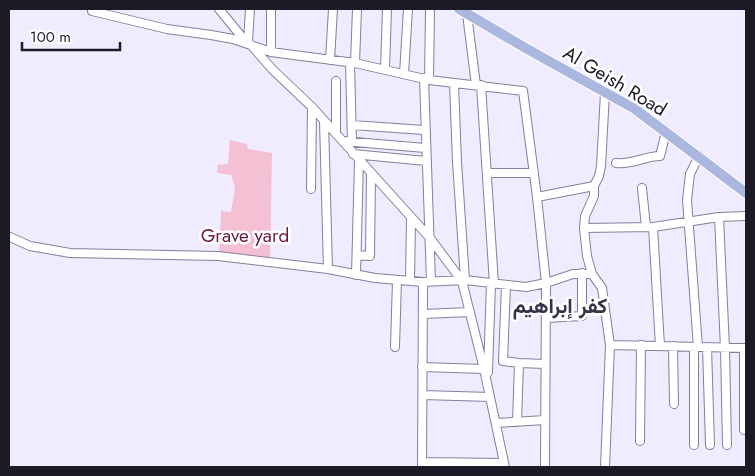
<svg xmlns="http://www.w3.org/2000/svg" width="755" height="476" viewBox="0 0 755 476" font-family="Jost,Vazirmatn,sans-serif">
<rect width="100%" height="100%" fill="#f0ebff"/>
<!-- green -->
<path fill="#f4c0d3" d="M230 140 247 144 248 149 272 153 270 263 219 259 221 211 231 212 235 188 231 175 217 173 218 165 228 164Z"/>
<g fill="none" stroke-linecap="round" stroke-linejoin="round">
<!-- minor casing -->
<g stroke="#867e9c" stroke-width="10">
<path id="minor" d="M92 9V11L167 29 211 35 233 39 271 52 355 63 429 80 523 91 537 197 546 283 545 467
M219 9 241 36 251 45 272 69 312 107 430 238 462 281 484 369 505 467
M467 14 476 85
M248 42 250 9
M271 52V9
M330 60 333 9
M350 62 352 142
M355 63 357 9
M385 69 387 9
M404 74 408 9
M424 78 431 281
M429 80 430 9
M336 81V134
M454 84 457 162 465 280
M481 85 494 284
M324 121 328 269
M352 125 424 130
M343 141 425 148
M353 154 426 161
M616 163C632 165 645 156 660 156L666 132
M487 173H534
M594 186V196L585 216 584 228 587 256 592 274 602 288 610 345 605 467
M642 188 646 227
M311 189 312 107
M537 197 594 186 599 176 601 166 605 93
M719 217 725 348 727 445
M653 227 660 346
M584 228 653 227 719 217 746 216
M10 237 30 246 70 253 218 256 328 269 375 278 423 282 465 280 526 287 546 283 573 274H592
M357 255 370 256 371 174
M356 275 359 161
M410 281 411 219
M506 286 503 361 519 363 545 364
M423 314 470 312
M546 318 582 316V273
M610 345 746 348
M673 346 674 404
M395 347 397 280
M698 347 687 200 690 174 699 156
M707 347 710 445
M744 348V430
M422 367 484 369
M488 372 491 284
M423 395 490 397
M517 422 519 363
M496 423 545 420
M640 441 641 345
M694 445V347
M422 462 504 463
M422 467 423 282"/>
</g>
<!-- major casing -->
<g stroke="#fff" stroke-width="12">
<path id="major" d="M459 9 529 50 635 109 746 193"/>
</g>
<!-- minor -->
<use href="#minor" stroke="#fff" stroke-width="8"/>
<!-- major -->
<use href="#major" stroke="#aab8e0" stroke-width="10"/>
</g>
<g text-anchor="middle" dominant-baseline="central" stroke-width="5" stroke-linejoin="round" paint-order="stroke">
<!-- street labels -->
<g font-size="19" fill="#1d1a25" stroke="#fff">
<text transform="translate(615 81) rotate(31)">Al Geish Road</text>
</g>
<!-- park labels -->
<g font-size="19" fill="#671b40" stroke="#fff">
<text x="245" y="235">Grave yard</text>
</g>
<!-- quarter labels -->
<g font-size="21" font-weight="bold" fill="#38314a" stroke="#fff">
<text x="560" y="306">كفر إبراهيم</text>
</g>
</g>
<!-- border -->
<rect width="755" height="476" fill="none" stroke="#1d1a25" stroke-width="20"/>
<!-- scale -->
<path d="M22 42v8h98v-8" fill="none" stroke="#1d1a25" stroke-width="2.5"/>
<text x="30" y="42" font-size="15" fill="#1d1a25" stroke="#ffffff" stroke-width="4" paint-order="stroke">100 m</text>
</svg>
